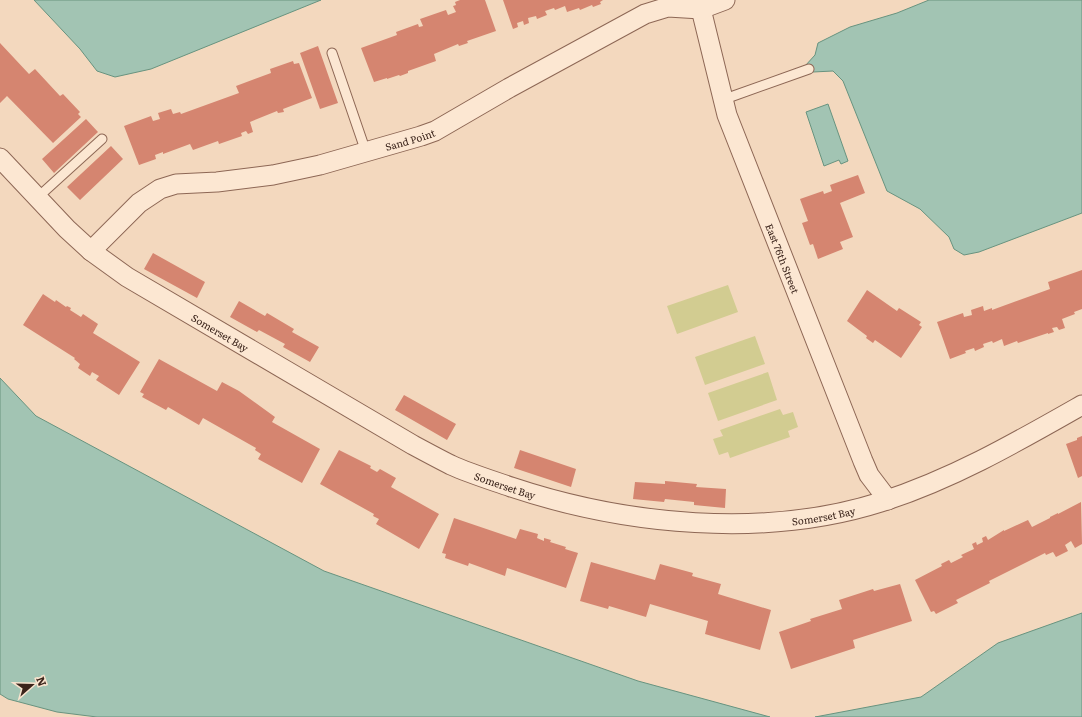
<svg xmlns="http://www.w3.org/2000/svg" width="1082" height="717" viewBox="0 0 1082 717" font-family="Literata,serif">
<rect width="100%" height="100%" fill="#f3d8be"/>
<!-- green -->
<path fill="#d2cc91" d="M728 285 738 312 677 334 667 306Z
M755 336 765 364 705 385 695 357Z
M768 372 777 400 718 421 708 393Z
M780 409 783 415 793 412 798 427 788 431 790 437 730 458 728 452 719 455 713 439 723 436 720 430Z"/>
<!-- water -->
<path fill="#a2c4b3" stroke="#68937f" d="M34 0H321L151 69 115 77 97 71 80 49Z
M929 0H1082V213L979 252 964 255 954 249 949 237 920 209 887 191 843 81 833 71 813 72 805 66 815 55 818 43 850 27 897 13Z
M828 104 848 161 841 164 839 160 824 166 806 112Z
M0 378 36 416 324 571 638 681 770 717H97L57 712 8 699 0 694Z
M1082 613V717H815L921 697 998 643Z"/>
<!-- building -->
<path fill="#d58570" d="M460 0H485L496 31 467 41 468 43 459 46 458 44 434 54 436 61 408 71V73L400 76 399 75 387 79V78L374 82 361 48 397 35 396 32 418 24 419 27 423 26 420 19 446 10 448 15 456 12 453 6 456 5 455 2Z
M503 0H603L600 2 601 4 593 7 592 5 580 10 579 8 567 12 565 6 555 10 554 8 545 11 547 15 537 19 536 16 528 18 529 23 524 25 523 21 517 23 518 27 513 29Z
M0 43 29 74 35 69 60 96 63 94 80 112 78 114 81 117 53 143 7 96 0 103Z
M318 46 338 103 320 109 300 53Z
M293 61 294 64 299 63 312 98 283 109 284 112 278 113 277 111 250 122 253 132 248 134 246 131 241 133 242 136 219 144 218 141 193 150 190 144 163 154V152L155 155 156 159 139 165 124 126 151 116 153 121 160 119 158 113 171 109 173 114 180 112 181 114 239 93 236 86 271 73 270 69Z
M86 119 98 132 54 173 42 159Z
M111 146 123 159 80 200 67 187Z
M858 175 865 193 840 203 853 237 840 242 843 249 818 259 813 244 810 245 802 223 808 221 800 199 823 191 824 194 832 191 830 185Z
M153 253 205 282 197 298 144 269Z
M1082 270V309L1074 312 1075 314 1062 319 1065 328 1059 330 1057 327 1052 328 1054 332 1048 334V333L1018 343 1017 341 1004 346 1002 339 993 343 992 341 983 344 984 347 975 351 974 348 965 351 966 353 950 359 937 322 963 313 964 317 972 315 971 310 983 306 984 311 992 308V310L1050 289 1048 282Z
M867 290 897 311 899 308 921 322 919 325 922 327 901 358 875 340 873 343 866 338 867 336 847 321Z
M43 294 55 302 56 300 66 307 67 306 71 308 70 310 81 317 83 314 98 324 93 333 140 362 119 395 96 380 99 376 92 372 90 376 78 368 80 364 74 359 75 358 23 325Z
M239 301 265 316 267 313 294 329 292 332 319 347 310 362 283 347 285 344 259 330 257 332 230 317Z
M159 359 217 391 222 382 239 391 275 417 272 422 320 449 302 483 258 459 261 454 255 450 256 448 203 418 199 425 168 407 166 410 142 397 144 394 140 392Z
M404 395 456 424 447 440 395 410Z
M1082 436V476L1078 478 1066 444 1077 440V438Z
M339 450 371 466 370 468 377 472 380 469 396 478 391 487 439 514 419 549 376 524 379 519 373 516 374 514 320 484Z
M520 450 576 469 571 487 514 468Z
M665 481 697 484 696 487 726 489 725 508 694 505V502L665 499 664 502 633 499 635 482 665 484Z
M1081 502 1082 544 1075 548 1071 541 1065 545 1068 551 1056 557 1053 552 1046 555 1045 553 989 581 990 583 956 600 958 603 936 614 934 611 931 612 915 580 942 566 941 564 949 560 951 563 963 557 961 555 974 549 972 544 976 542 977 545 983 542 982 538 986 536 988 540 1004 530V531L1028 520 1032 527 1050 518V517L1058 513V514Z
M454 518 516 539 520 529 538 534 537 538 544 541V538L551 540 550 542 566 547 565 549 578 553 566 588 507 568 505 576 469 563 468 566 445 558 446 554 442 553Z
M591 562 655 580 660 564 693 573 692 576 721 584 718 594 771 610 760 650 705 634 708 621 650 604 646 617 609 606 608 609 580 601Z
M900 584 912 621 853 640 855 648 791 669 779 632 811 621 810 619 842 609 839 600 873 589 874 591Z"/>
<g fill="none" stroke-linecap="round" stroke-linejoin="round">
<!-- lane casing -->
<g stroke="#8d6755" stroke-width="11">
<path id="lane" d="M332 53 366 152
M722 100 809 69
M37 198 102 139"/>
</g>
<!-- street casing -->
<g stroke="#8d6755" stroke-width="21">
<g id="street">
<path id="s1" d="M701 9 727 115 863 461 869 475 888 500"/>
<path id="s2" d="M0 158 67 229 91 251 127 277 413 445C426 452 439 459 451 465 471 474 491 480 511 487 625 525 765 539 881 502 953 479 1017 442 1082 405"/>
<path id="s3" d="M91 251 139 203 160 189 176 184 217 182 273 175 320 165 421 136 435 131 509 88 645 14 668 7 701 9 725 0"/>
</g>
</g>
<!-- lane -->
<use href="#lane" stroke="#fce7d2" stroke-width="9"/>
<!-- street -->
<use href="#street" stroke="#fce7d2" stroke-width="19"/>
</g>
<g text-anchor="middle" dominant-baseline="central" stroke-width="3" stroke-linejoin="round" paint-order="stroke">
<!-- street labels -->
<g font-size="10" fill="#3b241b" stroke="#f9e4cf">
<text stroke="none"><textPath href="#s3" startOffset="349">Sand Point</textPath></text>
<text stroke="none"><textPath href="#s1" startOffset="263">East 76th Street</textPath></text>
<text stroke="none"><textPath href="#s2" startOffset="283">Somerset Bay</textPath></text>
<text stroke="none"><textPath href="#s2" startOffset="607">Somerset Bay</textPath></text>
<text stroke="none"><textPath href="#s2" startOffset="930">Somerset Bay</textPath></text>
</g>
</g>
<!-- north arrow -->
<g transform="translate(32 685) rotate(70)" stroke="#f9e4cf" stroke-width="3" paint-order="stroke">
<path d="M0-3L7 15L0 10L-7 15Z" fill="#3b241b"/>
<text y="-6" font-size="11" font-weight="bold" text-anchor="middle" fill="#3b241b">N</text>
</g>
</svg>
